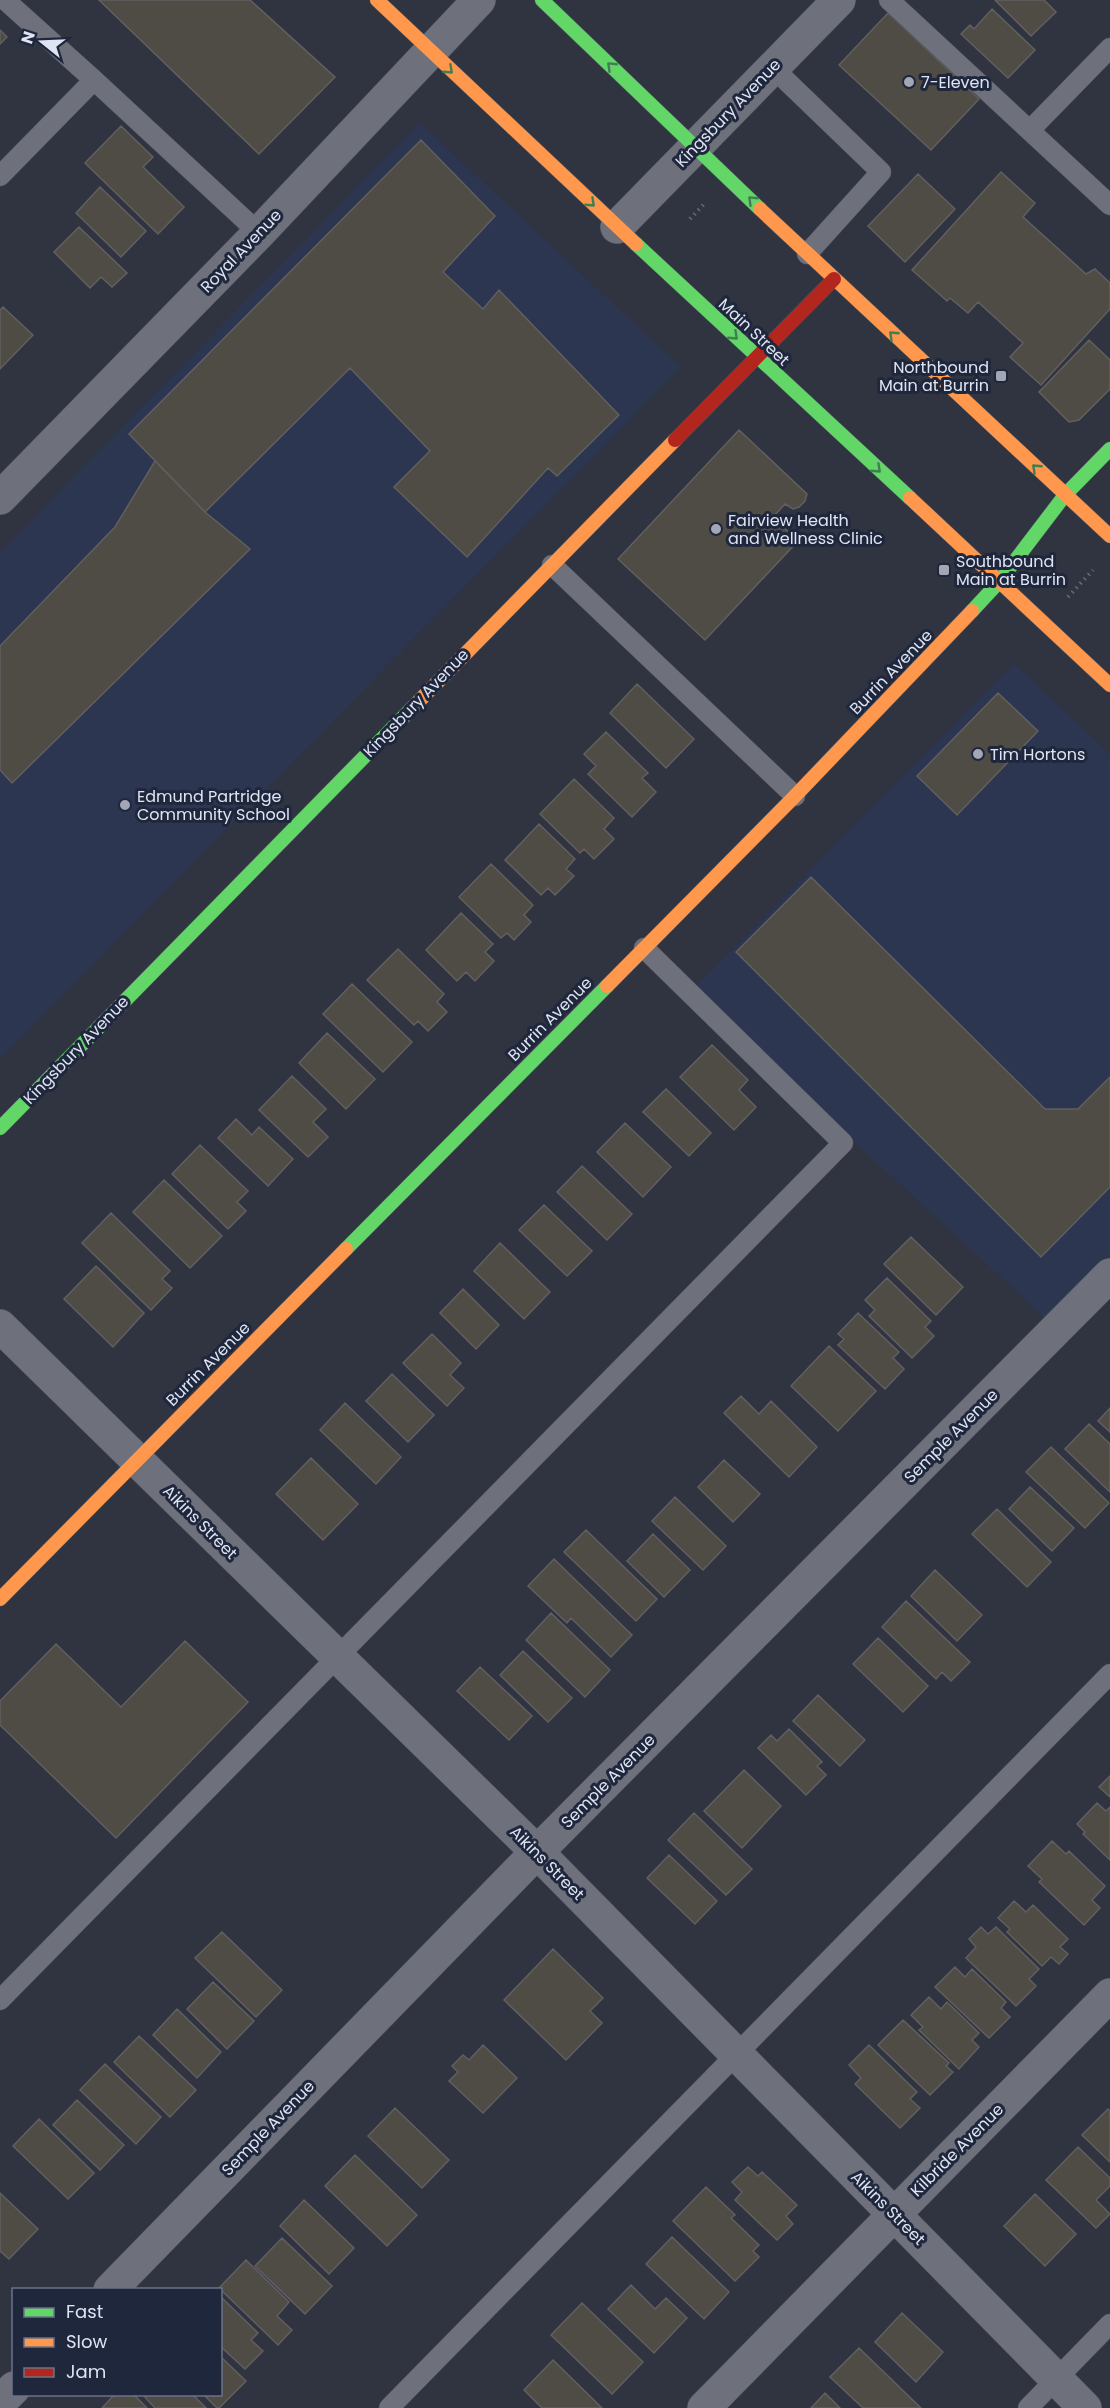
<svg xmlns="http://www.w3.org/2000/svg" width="1110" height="2408" viewBox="0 0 1110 2408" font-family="Poppins,sans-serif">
<rect width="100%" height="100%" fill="#303441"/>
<!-- built -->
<path fill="#2d3651" d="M420 123 681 367 0 1059V552Z
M1014 664 1110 754V1275L1057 1329 691 991Z"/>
<!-- building -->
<path fill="#4f4b45" stroke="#615f60" stroke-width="1.5" d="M99 0H250L335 77 259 154Z
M995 0H1044L1056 12 1031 36Z
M992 9 1035 50 1008 78 961 34 970 25 974 29Z
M888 13 979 99 931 150 839 65Z
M0 30 7 37 0 44Z
M121 126 153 157 143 167 184 207 158 234 85 163Z
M421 140 495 216 443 272 483 309 499 290 619 415 557 476 548 468 467 557 394 487 430 451 350 368 205 512 129 434Z
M1001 172 1035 203 1023 217 1086 274 1095 269 1110 283V309L1041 385 1010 357 1023 343 978 302 968 313 950 298 947 301 912 270Z
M918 174 955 209 905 262 868 226Z
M100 187 146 231 121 257 76 213Z
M79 227 127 273 112 287 101 277 90 288 54 252Z
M3 307 33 335 0 369V310Z
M1089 340 1110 360V389L1079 420 1069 422 1039 392Z
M739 430 807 494 805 501 799 507 793 509 785 504 773 517 798 541 705 640 618 559Z
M155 461 205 512 250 549 12 783 0 770V646L115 527Z
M637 684 694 739 666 768 610 713Z
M998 693 1038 731 957 815 917 776Z
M606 732 648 773 642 778 656 792 632 817 588 774 596 766 584 754Z
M574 779 614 818 604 829 614 839 594 859 584 849 580 853 540 814Z
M539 824 575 859 566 869 574 876 555 895 548 888 541 895 505 860Z
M491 864 533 905 524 915 531 922 514 940 507 933 501 938 459 897Z
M811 877 1045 1109H1078L1110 1077V1187L1041 1257 736 952Z
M461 913 493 944 485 952 494 961 475 981 466 972 457 981 426 950Z
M398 949 444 994 437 1002 447 1012 428 1031 418 1021 414 1025 367 980Z
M352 984 412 1042 383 1072 323 1014Z
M327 1033 375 1079 346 1109 299 1063Z
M712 1045 748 1080 739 1090 756 1107 734 1130 680 1077Z
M292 1076 326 1109 313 1122 328 1137 308 1157 259 1110Z
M666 1089 711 1133 689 1156 643 1112Z
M236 1119 252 1135 259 1127 293 1159 268 1186 218 1138Z
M625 1123 671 1167 643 1197 597 1152Z
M200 1145 248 1191 237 1202 246 1211 228 1229 172 1174Z
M582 1166 632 1214 607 1240 557 1192Z
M164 1180 222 1236 190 1268 133 1212Z
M544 1205 592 1251 567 1276 519 1230Z
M111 1213 170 1271 162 1279 172 1288 151 1310 82 1243Z
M911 1237 963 1287 936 1315 884 1264Z
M500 1243 550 1292 524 1319 474 1271Z
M96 1266 144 1313 113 1347 64 1299Z
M887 1278 931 1321 925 1327 934 1336 912 1358 869 1316 875 1310 865 1300Z
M463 1289 499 1325 476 1349 440 1313Z
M858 1313 899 1352 893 1358 904 1369 885 1389 838 1345 844 1339 838 1334Z
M432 1334 461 1363 450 1375 464 1388 447 1406 403 1363Z
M829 1346 876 1391 838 1431 791 1386Z
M392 1374 434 1415 408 1442 366 1401Z
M741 1396 759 1414 771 1401 817 1447 789 1477 724 1413Z
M345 1403 401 1457 376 1484 320 1430Z
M1110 1408V1432L1098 1421Z
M1089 1424 1110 1444V1492L1065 1449Z
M1051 1447 1109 1503 1085 1528 1026 1472Z
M311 1458 358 1504 323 1540 276 1494Z
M724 1460 760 1494 733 1522 698 1487Z
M1030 1487 1074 1528 1052 1551 1009 1509Z
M675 1497 726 1546 703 1570 652 1521Z
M997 1509 1051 1562 1027 1587 972 1534Z
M586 1530 657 1599 636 1621 564 1552Z
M653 1534 690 1570 664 1597 627 1561Z
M554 1559 632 1635 611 1657 571 1618 567 1623 528 1586Z
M935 1570 982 1615 957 1641 911 1596Z
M906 1601 970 1662 951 1681 942 1672 936 1679 882 1627Z
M551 1613 610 1670 585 1697 526 1640Z
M878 1638 928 1686 903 1712 853 1664Z
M185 1641 248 1702 116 1838 0 1725V1701L56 1644 121 1707Z
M523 1651 572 1698 548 1722 500 1675Z
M480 1667 532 1716 509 1740 457 1691Z
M818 1695 865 1740 840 1766 793 1721Z
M789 1729 822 1762 817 1766 826 1775 806 1795 758 1748 771 1735 777 1741Z
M744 1770 781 1806 742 1848 704 1811Z
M1110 1776V1797L1099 1787Z
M1097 1803 1106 1811 1110 1807V1860L1083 1834 1085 1832 1077 1824Z
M694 1813 752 1869 726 1895 668 1840Z
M1052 1841 1066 1854 1069 1851 1105 1886 1092 1900 1100 1908 1084 1925 1039 1882 1042 1879 1028 1866Z
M669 1855 717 1901 695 1924 647 1878Z
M1014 1901 1026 1912 1033 1905 1068 1939 1060 1947 1068 1954 1059 1964 1051 1957 1042 1966 1007 1932 1010 1929 998 1918Z
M981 1927 988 1934 996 1927 1039 1969 1029 1979 1036 1986 1016 2006 966 1958 976 1947 969 1939Z
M222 1932 282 1990 256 2017 195 1958Z
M553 1949 603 1998 590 2011 602 2023 566 2060 504 2000Z
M955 1967 965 1977 972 1969 1006 2002 1001 2008 1010 2017 989 2038 935 1987Z
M213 1982 254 2021 227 2049 187 2009Z
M929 1997 941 2009 947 2002 979 2033 972 2040 979 2047 959 2069 919 2030 923 2027 911 2015Z
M177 2009 221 2052 197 2078 153 2035Z
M903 2020 949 2063 946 2066 953 2072 930 2095 878 2045Z
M139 2036 196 2090 170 2117 114 2062Z
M483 2045 517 2078 483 2113 449 2081 458 2072 452 2066 463 2055 469 2060Z
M869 2045 917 2092 910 2099 920 2108 900 2128 855 2084 861 2078 849 2065Z
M105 2064 161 2117 136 2144 80 2090Z
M77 2100 124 2145 100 2170 53 2125Z
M395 2108 449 2160 422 2188 368 2136Z
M1108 2109 1110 2111V2162L1082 2135Z
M39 2119 94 2173 68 2199 13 2146Z
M1078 2147 1110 2178V2186L1096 2200 1110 2214 1096 2228 1046 2180Z
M355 2155 417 2215 387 2246 325 2186Z
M748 2167 758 2176 762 2172 797 2205 786 2216 793 2224 777 2240 735 2200 742 2192 732 2182Z
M706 2187 735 2215 731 2218 759 2245 753 2251 759 2257 735 2281 673 2221Z
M0 2193 38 2229 9 2259 0 2251Z
M1035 2194 1076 2234 1045 2266 1004 2226Z
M304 2200 354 2248 329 2274 280 2226Z
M672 2237 729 2292 704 2319 646 2264Z
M282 2238 332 2286 305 2314 255 2266Z
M246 2260 289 2302 277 2316 292 2330 278 2345 219 2288Z
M631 2285 655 2309 666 2298 687 2318 654 2353 608 2309Z
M220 2296 258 2333 251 2340 263 2351 245 2369 220 2346Z
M582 2303 643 2362 612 2394 551 2335Z
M902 2313 943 2352 916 2382 875 2342Z
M859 2348 921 2408H863L830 2377Z
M220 2356 246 2381 219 2408H217L203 2394H220Z
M553 2360 602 2408H542L524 2390Z
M825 2393 840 2408H811Z
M115 2394H133L147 2408H102Z
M142 2394H192L206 2408H155Z"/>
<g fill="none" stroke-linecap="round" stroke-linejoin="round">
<!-- lane casing -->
<g stroke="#4d515c" stroke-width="21">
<path id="lane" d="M889 0 1110 205
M772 67 881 172 807 254
M94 80 259 233
M1030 130 1110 48
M0 176 94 80 5 0
M552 565 795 796
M0 2000 843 1143 644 948
M389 2408 1110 1674
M1028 2408 1110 2324"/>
</g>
<!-- street casing -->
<g stroke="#4d515c" stroke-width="34">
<path id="street" d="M617 227 839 0
M0 498 259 233 479 0
M0 1326 537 1852 1085 2408
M110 2290 537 1852 1110 1275
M0 2402 14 2388
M704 2408 1110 1995"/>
</g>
<!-- fast casing -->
<g stroke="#4d515c" stroke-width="15">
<path id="fast" d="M542 0 760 209
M636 244 910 498
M972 611 998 583 1065 495 1110 449
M0 1128 421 699
M346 1249 607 986"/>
</g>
<!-- slow casing -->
<g stroke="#4d515c" stroke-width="15">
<path id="slow" d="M377 0 636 244
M760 209 1110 536
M910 498 1110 685
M421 699 675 440
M607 986 795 796 972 611
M0 1599 346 1249"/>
</g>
<!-- jam casing -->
<g stroke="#4d515c" stroke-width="15">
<path id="jam" d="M675 440 834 279"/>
</g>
<!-- path -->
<path stroke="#676a74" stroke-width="4" stroke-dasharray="1.5 4.5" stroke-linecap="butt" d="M690 219 705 203
M1068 597 1093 570"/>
<!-- lane -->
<use href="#lane" stroke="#6e717b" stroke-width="20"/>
<!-- street -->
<use href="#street" stroke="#6e717b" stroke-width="33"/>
<!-- fast -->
<use href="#fast" stroke="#63d668" stroke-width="14"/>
<!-- slow -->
<use href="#slow" stroke="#ff974d" stroke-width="14"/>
<!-- jam -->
<use href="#jam" stroke="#b3261e" stroke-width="14"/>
</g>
<!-- one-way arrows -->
<defs><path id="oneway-chevron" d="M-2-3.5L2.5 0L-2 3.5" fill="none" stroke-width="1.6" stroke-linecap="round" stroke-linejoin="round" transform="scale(1.5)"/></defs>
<g stroke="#417e52">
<use href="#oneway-chevron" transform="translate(611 66) rotate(-136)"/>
<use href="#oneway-chevron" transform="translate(449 70) rotate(43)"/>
<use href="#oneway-chevron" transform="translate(752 200) rotate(-136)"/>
<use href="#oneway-chevron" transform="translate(591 203) rotate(43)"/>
<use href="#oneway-chevron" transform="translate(893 335) rotate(-137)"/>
<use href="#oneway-chevron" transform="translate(734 336) rotate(43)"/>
<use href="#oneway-chevron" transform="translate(1036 468) rotate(-137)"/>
<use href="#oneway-chevron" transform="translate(877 469) rotate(43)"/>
</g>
<!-- markers -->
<g fill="#a2a6b5" stroke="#1f273d" stroke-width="2">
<circle cx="909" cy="82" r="6"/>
<rect x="995" y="370" width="12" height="12" rx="3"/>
<circle cx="716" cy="529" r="6"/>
<rect x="938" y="564" width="12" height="12" rx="3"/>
<circle cx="978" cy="754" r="6"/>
<circle cx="125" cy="805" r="6"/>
</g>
<g text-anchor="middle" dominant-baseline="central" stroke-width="6" stroke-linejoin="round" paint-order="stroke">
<!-- poi labels -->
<g font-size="16" fill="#dfe4f3" stroke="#1f273d" text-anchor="start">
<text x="921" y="82">7-Eleven</text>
<text x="989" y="367" text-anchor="end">Northbound<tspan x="989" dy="18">Main at Burrin</tspan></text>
<text x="728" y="520">Fairview Health<tspan x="728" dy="18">and Wellness Clinic</tspan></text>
<text x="956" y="561">Southbound<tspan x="956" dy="18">Main at Burrin</tspan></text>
<text x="990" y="754">Tim Hortons</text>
<text x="137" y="796">Edmund Partridge<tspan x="137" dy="18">Community School</tspan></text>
</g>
<!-- street labels -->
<g font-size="16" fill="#dfe4f3" stroke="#1f273d">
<text transform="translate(728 113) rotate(-46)">Kingsbury Avenue</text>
<text transform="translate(241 251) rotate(-46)">Royal Avenue</text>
<text transform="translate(754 332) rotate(43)">Main Street</text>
<text transform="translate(891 672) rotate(-46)">Burrin Avenue</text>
<text transform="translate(416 703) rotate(-46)">Kingsbury Avenue</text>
<text transform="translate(550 1019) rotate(-45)">Burrin Avenue</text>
<text transform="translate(76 1050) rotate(-46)">Kingsbury Avenue</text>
<text transform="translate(208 1364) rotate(-45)">Burrin Avenue</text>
<text transform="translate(951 1436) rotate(-45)">Semple Avenue</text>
<text transform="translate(200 1522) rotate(45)">Aikins Street</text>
<text transform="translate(608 1781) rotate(-45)">Semple Avenue</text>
<text transform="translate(547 1863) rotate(45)">Aikins Street</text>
<text transform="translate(268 2128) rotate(-46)">Semple Avenue</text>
<text transform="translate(957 2150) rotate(-45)">Kilbride Avenue</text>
<text transform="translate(888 2208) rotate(45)">Aikins Street</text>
</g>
</g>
<!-- legend -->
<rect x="12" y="2288" width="210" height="108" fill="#1f273d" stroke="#6c7386" stroke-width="1.5"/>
<rect x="24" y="2308" width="30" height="9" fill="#63d668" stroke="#6c7386" stroke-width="1.5"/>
<text x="66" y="2318" font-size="18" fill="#dfe4f3">Fast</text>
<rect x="24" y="2338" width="30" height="9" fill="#ff974d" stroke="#6c7386" stroke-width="1.5"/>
<text x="66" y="2348" font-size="18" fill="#dfe4f3">Slow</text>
<rect x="24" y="2368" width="30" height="9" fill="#b3261e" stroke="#6c7386" stroke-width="1.5"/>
<text x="66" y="2378" font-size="18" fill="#dfe4f3">Jam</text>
<!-- north arrow -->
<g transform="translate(42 42) rotate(288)" stroke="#1f273d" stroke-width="4.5" paint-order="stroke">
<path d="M0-4.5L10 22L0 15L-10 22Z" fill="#dfe4f3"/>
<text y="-9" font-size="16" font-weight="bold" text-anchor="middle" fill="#dfe4f3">N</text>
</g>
</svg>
